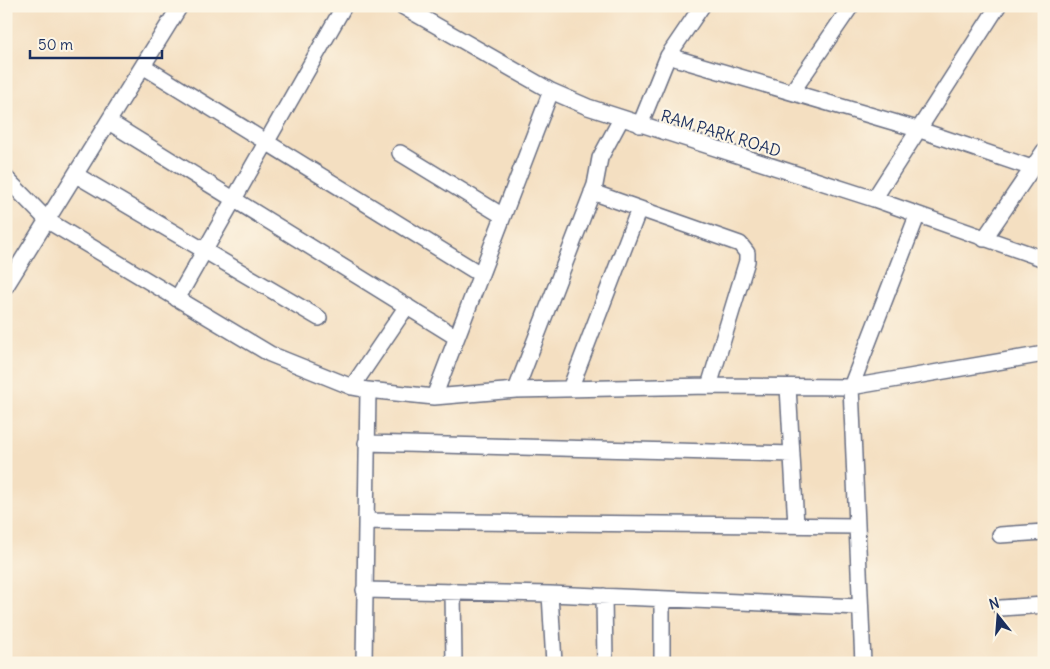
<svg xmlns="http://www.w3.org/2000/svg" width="1050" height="669" viewBox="0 0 1050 669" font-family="Delius,sans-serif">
<rect width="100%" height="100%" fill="#fcf5e5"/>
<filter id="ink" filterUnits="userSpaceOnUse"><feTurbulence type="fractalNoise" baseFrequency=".02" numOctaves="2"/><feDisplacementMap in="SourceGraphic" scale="10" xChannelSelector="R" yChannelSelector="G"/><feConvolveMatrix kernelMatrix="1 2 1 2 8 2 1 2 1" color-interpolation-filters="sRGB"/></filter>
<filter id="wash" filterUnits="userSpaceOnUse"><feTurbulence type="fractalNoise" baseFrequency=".0096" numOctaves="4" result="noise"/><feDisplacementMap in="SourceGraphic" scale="20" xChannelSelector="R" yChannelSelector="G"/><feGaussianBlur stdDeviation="1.12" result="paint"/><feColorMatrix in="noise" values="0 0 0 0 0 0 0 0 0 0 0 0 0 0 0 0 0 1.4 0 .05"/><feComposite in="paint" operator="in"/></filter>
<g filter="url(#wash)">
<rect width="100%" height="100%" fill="#f4dfc1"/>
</g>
<g filter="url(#ink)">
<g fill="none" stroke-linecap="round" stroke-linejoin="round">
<!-- minor casing -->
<g stroke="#676d81" stroke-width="18">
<path id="minor" d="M402 6 551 91 588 107 874 199 1044 259
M668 56 917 129 1032 168
M143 66 480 274
M792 92 851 6
M109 122 456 337
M640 125 668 56 702 6
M400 153 503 216
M76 175 319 318
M6 178 48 221 270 354 352 387 368 390 434 397 516 390 709 386 851 387 1044 354
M592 192 740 244 747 253V261L709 386
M874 199 998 6
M984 239 1044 151
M6 286 180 6
M177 299 344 6
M352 387 407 306
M788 387 796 525
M570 389 639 209
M516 390 595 185 600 158 621 119
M434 397 551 91
M366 443 792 454
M366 521 857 526
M1000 535 1044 532
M364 590 550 594 860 607
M453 591 454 663
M550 594 554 663
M604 596 605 663
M1001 608 1044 605
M364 663 368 390
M662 663V599
M863 663 851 387 917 216"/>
</g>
<!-- minor -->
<use href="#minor" stroke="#fff" stroke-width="15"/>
</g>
</g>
<g text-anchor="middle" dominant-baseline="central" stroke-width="4.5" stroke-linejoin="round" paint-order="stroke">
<!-- street labels -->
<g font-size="16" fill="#1b2f5e" stroke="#fcf5e5">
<text transform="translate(721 133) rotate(17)">RAM PARK ROAD</text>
</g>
</g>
<!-- margin -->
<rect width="1050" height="669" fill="none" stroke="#fcf5e5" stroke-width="25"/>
<!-- north arrow -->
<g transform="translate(998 616) rotate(343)" stroke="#fcf5e5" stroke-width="4" paint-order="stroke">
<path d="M0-4L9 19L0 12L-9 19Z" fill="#1b2f5e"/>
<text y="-8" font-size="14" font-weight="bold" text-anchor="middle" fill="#1b2f5e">N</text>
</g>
<!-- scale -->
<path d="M30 50v8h132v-8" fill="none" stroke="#1b2f5e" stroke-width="2.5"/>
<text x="38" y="50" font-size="15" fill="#1b2f5e" stroke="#fcf5e5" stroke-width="4" paint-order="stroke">50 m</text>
</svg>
